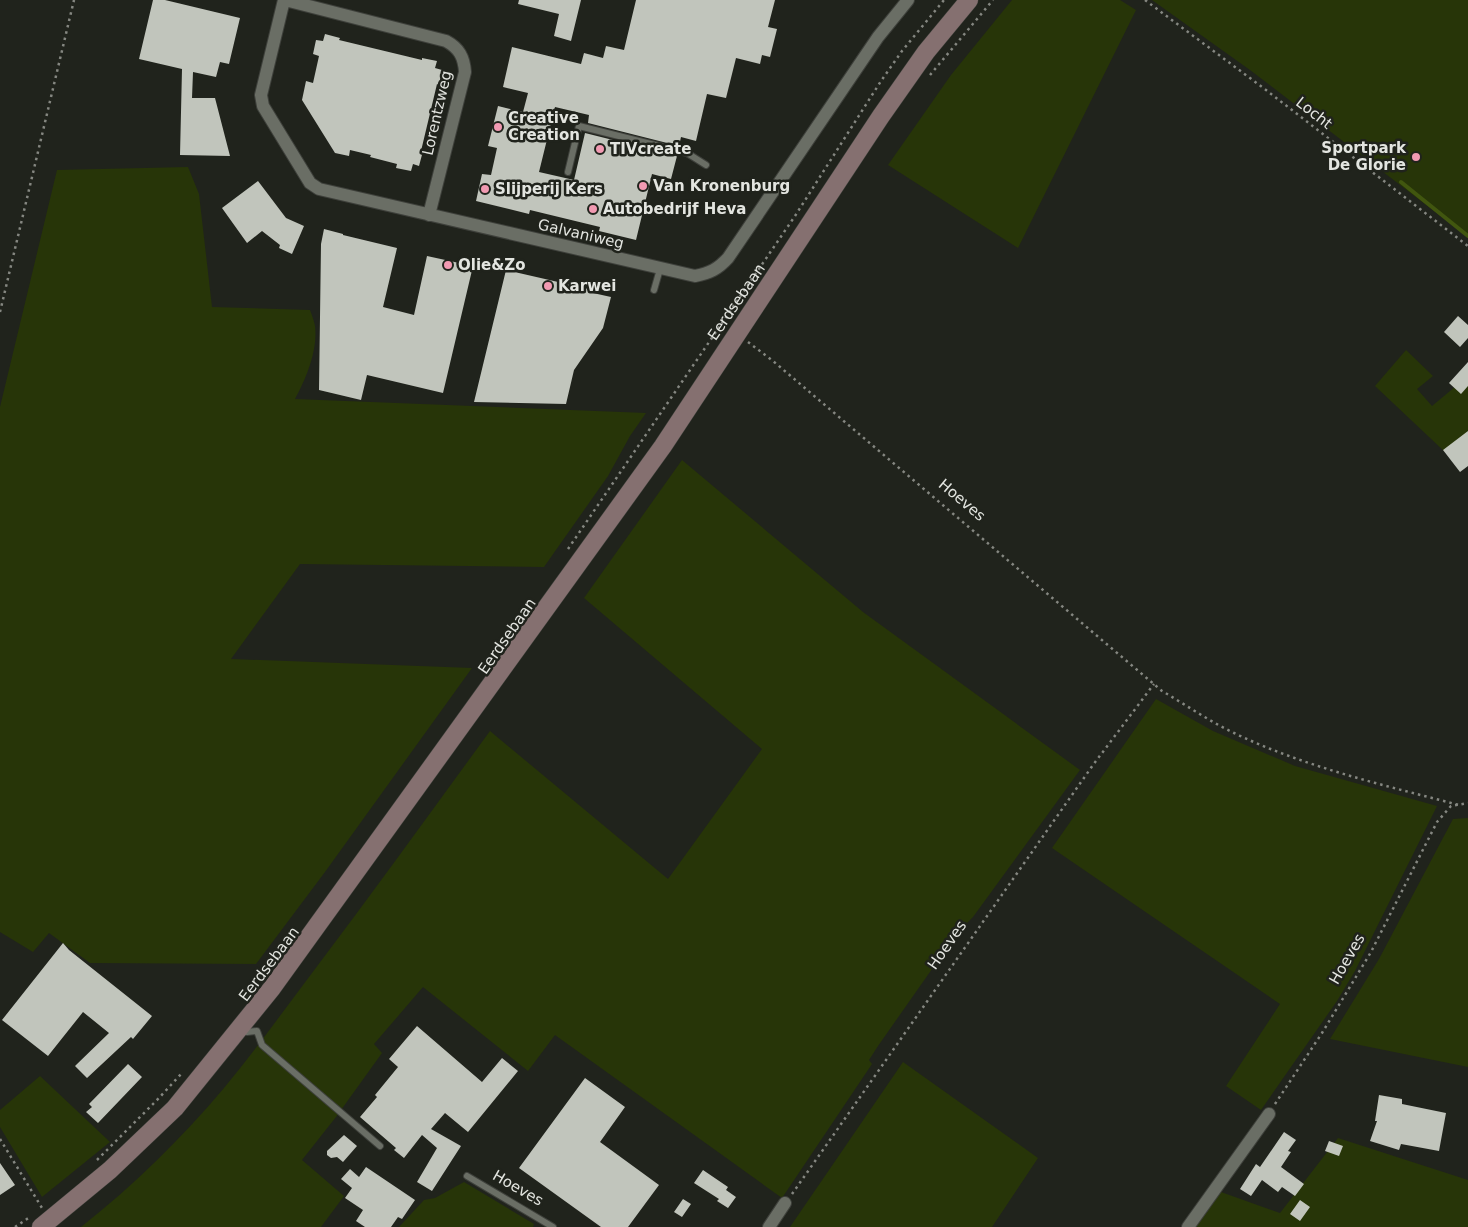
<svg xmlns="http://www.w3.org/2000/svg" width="1468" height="1227" viewBox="0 0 1468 1227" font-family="'DejaVu Sans',sans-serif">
<rect width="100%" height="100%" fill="#20231c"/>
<!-- green -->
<path fill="#273508" d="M1012 0H1120L1136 10 1018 248 888 165 951 75Z
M1152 0H1468V237L1250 70Z
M188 167 199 194 212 307 310 310C312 315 314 321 315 326 318 350 306 379 295 399L646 413 630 436 608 476 544 567 300 564 231 659 472 668 325 872 256 964 90 963 49 933 33 952 0 932V407L57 170Z
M1406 350 1433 376 1417 389 1432 406 1468 376V431L1446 453 1375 386Z
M682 460 863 612 1080 770 973 917 967 923 965 922 878 1046 869 1060 872 1064 782 1198 555 1035 528 1071 423 987 374 1044 382 1053 336 1117 302 1160 344 1196 321 1227H81C133 1186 181 1139 224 1088 257 1048 287 1006 318 965 376 888 433 809 490 731L668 879 762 749 584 598Z
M1156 699 1213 731 1295 766 1437 806 1355 971 1337 1001 1261 1110 1226 1086 1280 1004 1052 848Z
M1468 818V1067L1330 1039 1379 959 1453 819Z
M903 1062 1038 1158 992 1227H790Z
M40 1076 110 1142 42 1197 0 1127V1110Z
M1338 1138 1468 1180V1227H1196L1221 1192 1280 1213Z
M464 1182 534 1224 533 1227H399L424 1200 435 1198Z"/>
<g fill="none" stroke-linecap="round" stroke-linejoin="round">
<!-- stream -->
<path stroke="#41560f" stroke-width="4" d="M1401 182 1468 236"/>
</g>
<!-- building -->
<path fill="#c1c5bc" d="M153 0H165L240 18 229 64 220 62 216 77 193 72 192 98H215L230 156 180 155 182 69 139 59Z
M519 0H581L571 41 554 36 559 14 518 4Z
M636 0H775L768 27 777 29 770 57 762 55 760 64 736 58 726 98 707 94 696 141 681 137 679 146 588 123 589 115 555 107 539 172 574 180 585 133 677 156 671 179 652 174 636 240 599 231 600 227 530 210 529 214 476 201 482 174 491 175 497 148 488 146 498 106 523 112 528 93 503 87 512 47 581 64 584 53 603 58 606 46 624 50Z
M325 34 340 38 339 40 422 60V58L437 61 435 68 442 70 439 85 437 84 421 151H423L419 166 413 164 411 171 396 168 397 164 370 157 371 155 350 150 349 156 335 153 302 100 306 81 313 83 319 56 313 54 316 40 323 41Z
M258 181 286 218 304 226 292 254 279 248 280 245 262 231 247 243 222 208Z
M324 229 343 234V235L397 248 383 307 414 315 427 256 473 266 443 393 367 375 361 400 319 390 321 244Z
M506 270 593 290V293L611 297 603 328 574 370 566 404 474 402Z
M1458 316 1468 325V338L1460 347 1444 332Z
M1468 362V386L1461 394 1449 383Z
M1468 431V466L1460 472 1443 450Z
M63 943 69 950 152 1016 133 1039 131 1037 87 1078 75 1066 109 1033 83 1012 48 1056 2 1020Z
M417 1026 482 1082 502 1058 518 1071 468 1132 445 1113 431 1129 461 1146 432 1191 417 1182 437 1148 422 1135 404 1158 394 1150 396 1148 360 1117 377 1097 375 1095 398 1067 389 1059Z
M128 1064 142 1077 98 1123 86 1112 92 1107 89 1104Z
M585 1078 625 1107 600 1142 659 1185 628 1227H601L519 1168Z
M1379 1095 1402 1099V1104L1446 1113 1439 1151 1401 1144 1399 1150 1370 1141 1377 1121H1375Z
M1284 1132 1296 1140 1288 1151 1291 1152 1281 1167 1304 1184 1295 1196 1282 1187 1278 1192 1262 1180 1251 1196 1240 1189 1256 1164 1260 1167Z
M344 1135 357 1146 343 1162 337 1157 331 1158 327 1155V1151Z
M1329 1141 1343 1146 1339 1156 1325 1151Z
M0 1163 15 1185 0 1195Z
M366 1167 415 1200 402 1219 398 1217 391 1227H365L356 1221 363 1210 345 1198 352 1188 341 1179 350 1169 359 1177Z
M703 1170 728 1187 726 1190 736 1197 728 1208 717 1201 719 1199 694 1183Z
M683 1199 691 1204 682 1217 674 1212Z
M1300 1200 1310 1207 1300 1221 1290 1214Z"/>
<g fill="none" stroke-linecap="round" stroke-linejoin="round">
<!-- lane casing -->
<g stroke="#3e403b" stroke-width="8">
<path id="lane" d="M568 172 579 126 687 153 706 165
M654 290 660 269
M241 1028 247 1032 257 1031 262 1045 380 1146
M467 1176 553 1227"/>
</g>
<!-- street casing -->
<g stroke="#3e403b" stroke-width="14">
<path id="street" d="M284 0 261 95 263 106 310 183 319 189 695 276C710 273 718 269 728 258L878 37 908 0
M285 0 446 41C459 48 464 57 465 72L429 215
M769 1227 785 1203
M1188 1227 1269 1114"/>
</g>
<!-- secondary casing -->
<g stroke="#3e403b" stroke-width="19">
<path id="secondary" d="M41 1227 110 1170 175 1108 272 988 663 446 881 116 926 52 969 0"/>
</g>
<!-- path -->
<g stroke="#858781" stroke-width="2.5" stroke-dasharray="2.5 4" stroke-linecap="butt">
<path d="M1145 0 1266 90 1468 246"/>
<path d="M930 75 993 0"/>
<path d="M0 312 74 0"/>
<path d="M748 342 773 361 1162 691C1186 705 1209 721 1234 733 1305 767 1383 785 1459 805"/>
<path id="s1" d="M568 549 795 216 881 81 902 51 944 0"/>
<path d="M1275 1104 1322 1033 1371 952 1437 822 1451 806 1468 803"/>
<path d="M0 1139 42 1208"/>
<path d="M97 1160 159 1098 182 1073"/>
<path d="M792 1194 1093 765 1154 684"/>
<path d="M15 1227 30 1217"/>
</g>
<!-- lane -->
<use href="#lane" stroke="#6a6e65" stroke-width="6"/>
<!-- street -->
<use href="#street" stroke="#6a6e65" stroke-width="12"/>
<!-- secondary -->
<use href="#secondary" stroke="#857070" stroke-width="18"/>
</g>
<!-- markers -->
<g fill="#f19ab2" stroke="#20231c" stroke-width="2">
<circle cx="498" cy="127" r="5"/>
<circle cx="600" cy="149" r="5"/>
<circle cx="1416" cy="157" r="5"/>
<circle cx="643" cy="186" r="5"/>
<circle cx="485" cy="189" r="5"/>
<circle cx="593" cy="209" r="5"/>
<circle cx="448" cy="265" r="5"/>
<circle cx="548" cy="286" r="5"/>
</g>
<g text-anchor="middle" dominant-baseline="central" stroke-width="5" stroke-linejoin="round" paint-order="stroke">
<!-- street labels -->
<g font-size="15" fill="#e3e5e0" stroke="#20231c">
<text transform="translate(437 113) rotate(-77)">Lorentzweg</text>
<text transform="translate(1314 113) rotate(38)">Locht</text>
<text transform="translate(581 234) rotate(13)">Galvaniweg</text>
<text stroke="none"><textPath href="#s1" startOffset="299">Eerdsebaan</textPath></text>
<text transform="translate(962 500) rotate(40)">Hoeves</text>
<text transform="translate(507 636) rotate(-55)">Eerdsebaan</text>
<text transform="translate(947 945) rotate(-55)">Hoeves</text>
<text transform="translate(1347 959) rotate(-60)">Hoeves</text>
<text transform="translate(269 964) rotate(-53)">Eerdsebaan</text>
<text transform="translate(518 1188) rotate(30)">Hoeves</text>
</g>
<!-- poi labels -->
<g font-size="15" font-weight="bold" fill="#e3e5e0" stroke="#20231c" text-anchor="start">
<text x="508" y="118">Creative<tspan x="508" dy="17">Creation</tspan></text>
<text x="1406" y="148" text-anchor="end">Sportpark<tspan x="1406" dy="17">De Glorie</tspan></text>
<text x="610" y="149">TIVcreate</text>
<text x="653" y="186">Van Kronenburg</text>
<text x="495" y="189">Slijperij Kers</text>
<text x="603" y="209">Autobedrijf Heva</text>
<text x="458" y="265">Olie&amp;Zo</text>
<text x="558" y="286">Karwei</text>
</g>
</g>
</svg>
